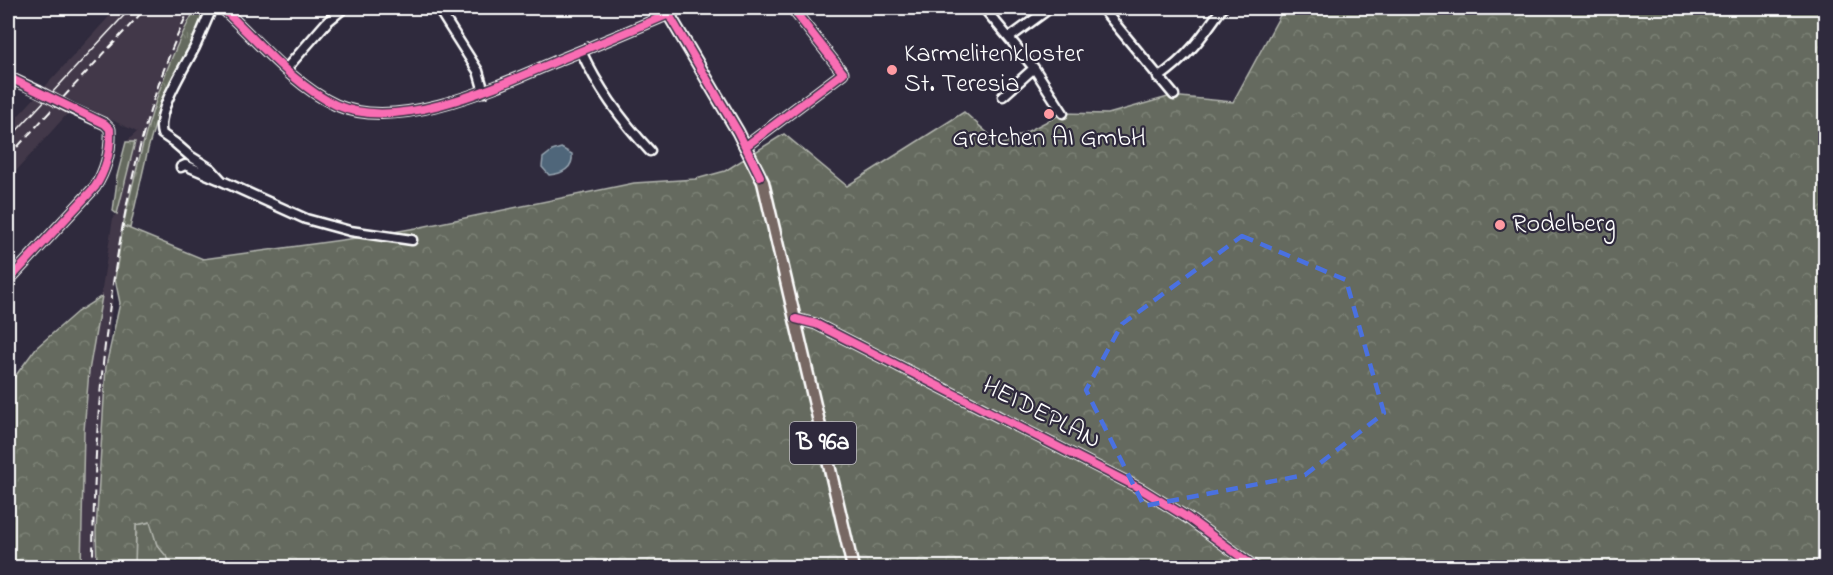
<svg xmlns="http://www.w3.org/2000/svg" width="1833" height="575" viewBox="0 0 1833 575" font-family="'Indie Flower',sans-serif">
<defs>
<pattern id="grass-tufts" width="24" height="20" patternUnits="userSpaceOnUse" patternTransform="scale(1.5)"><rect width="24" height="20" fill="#656b5e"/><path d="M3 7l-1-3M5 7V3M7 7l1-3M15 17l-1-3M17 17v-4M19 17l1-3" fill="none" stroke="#7c8176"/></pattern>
<pattern id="forest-crowns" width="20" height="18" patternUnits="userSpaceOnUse" patternTransform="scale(1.5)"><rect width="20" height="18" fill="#656b5e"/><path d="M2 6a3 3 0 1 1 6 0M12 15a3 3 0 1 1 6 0" fill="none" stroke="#7c8176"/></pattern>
</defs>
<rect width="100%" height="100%" fill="#2f2a3d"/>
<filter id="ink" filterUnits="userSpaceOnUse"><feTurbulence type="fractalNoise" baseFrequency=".0167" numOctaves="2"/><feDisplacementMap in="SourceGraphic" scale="12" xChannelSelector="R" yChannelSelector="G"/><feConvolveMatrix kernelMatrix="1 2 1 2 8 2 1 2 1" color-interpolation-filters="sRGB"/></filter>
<g filter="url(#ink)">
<!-- built -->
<path fill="#423848" d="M117 8H196L167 71 145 135 123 226 115 279 106 366 96 531 97 567H81L84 431 89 371 111 231 113 218 116 214 113 211 117 181 116 180 126 142 137 132 70 100 68 113 8 180V127Z"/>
<!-- grass -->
<path fill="url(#grass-tufts)" stroke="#b2b5ae" stroke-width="1.5" d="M196 8H208L190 47 174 73 161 104 148 149 130 228 123 226C140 152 158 75 196 8Z
M126 142H135L117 214 113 211 117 181 116 180Z
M151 522 157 545 168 558 171 567 135 568 136 525Z"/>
<!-- forest -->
<path fill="url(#forest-crowns)" stroke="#b2b5ae" stroke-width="1.5" d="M1284 8H1825V567L171 568 168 558 157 545 150 522 136 525 135 567 97 568 96 531 106 366 120 303 115 279 123 226 203 259 371 236 416 228 634 183 696 179 725 171 784 134 847 186 964 112 1001 145 1063 113 1108 114 1168 97H1181L1233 102Z
M102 296 89 371 84 431 81 567H8V386L36 348 77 312Z"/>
<!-- water -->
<path fill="#4f667a" stroke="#95a3af" stroke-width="1.5" d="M561 148 572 154C574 168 562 174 549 175L542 167 543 158 552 151Z"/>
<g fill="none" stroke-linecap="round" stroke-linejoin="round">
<!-- minor casing -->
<g stroke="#fff" stroke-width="13">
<path id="minor" d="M212 8C206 21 201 34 195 47 185 67 155 112 162 134L175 143 190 156 211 169 222 181 306 219 350 231 412 240
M222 8C256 39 294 86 336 105 400 133 500 85 559 60 596 45 632 30 669 14L680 8
M438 8 478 71 484 92
M984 8 1034 68 1063 113
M1102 8 1174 95
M1009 38 1050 8
M581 51C599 90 621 120 650 151
M286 69 327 22 344 8
M8 77 38 91
M1158 78C1188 57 1202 37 1222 8
M1003 96 1034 68
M746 146 843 73 792 8
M181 167 185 165 218 179
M8 281 95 187C106 170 111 149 110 129L105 124 72 109
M796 319 816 324 1141 489 1188 518 1256 568"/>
</g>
<!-- major casing -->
<g stroke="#fff" stroke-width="15">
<path id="major" d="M665 8 738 132 763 182 853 568"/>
</g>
<!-- minor -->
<use href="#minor" stroke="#2f2a3d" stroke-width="8"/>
<!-- major -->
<use href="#major" stroke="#776864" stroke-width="10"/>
<!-- tram -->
<path stroke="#fff" stroke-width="1.5" d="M8 140 131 8"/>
<!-- rail -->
<path stroke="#fff" stroke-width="2" stroke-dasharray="9 4.5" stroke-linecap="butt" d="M8 157 146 8
M93 568C93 466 100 364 116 264 131 173 150 91 190 8"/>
<!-- minor-bridge casing -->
<g stroke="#fff" stroke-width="13" stroke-linecap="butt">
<path id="minor-bridge" d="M38 91 72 109"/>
</g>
<!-- minor-bridge -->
<use href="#minor-bridge" stroke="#2f2a3d" stroke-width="8"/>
<!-- cycleway casing -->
<g stroke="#2f2a3d" stroke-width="11">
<path id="cycleway" d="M222 8C256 39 294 86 336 105 400 133 500 85 559 60 596 45 632 30 669 14L680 8
M665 8 738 132 760 176
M8 77 105 124 110 129C111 149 106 170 95 187L8 281
M746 146 843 73 792 8
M796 319 816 324 1141 489 1188 518 1256 568"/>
</g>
<!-- cycleway -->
<use href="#cycleway" stroke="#f96db3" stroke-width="8"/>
</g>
</g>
<!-- marked area -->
<path fill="none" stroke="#4a71e0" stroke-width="4.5" stroke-dasharray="12 8" stroke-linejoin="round" d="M1242 236 1346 280 1384 413 1305 475 1144 506 1086 390 1122 324Z"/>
<!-- markers -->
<g fill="#ff9aa2" stroke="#2f2a3d" stroke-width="2">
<circle cx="892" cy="70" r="6"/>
<circle cx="1049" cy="114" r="6"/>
<circle cx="1500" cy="225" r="6"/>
</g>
<g text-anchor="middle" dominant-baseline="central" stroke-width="4.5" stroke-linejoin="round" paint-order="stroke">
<!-- shield labels -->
<rect fill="#2f2a3d" stroke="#c1bfc5" stroke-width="1.5" x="790" y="422" width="66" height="42" rx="4.5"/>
<g font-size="24" font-weight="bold" fill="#fff">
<text x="823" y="443">B 96a</text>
</g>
<!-- poi labels -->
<g font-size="26" fill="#fff" stroke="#2f2a3d" text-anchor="start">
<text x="904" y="55">Karmelitenkloster<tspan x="904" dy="30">St. Teresia</tspan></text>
<text x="1049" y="139" text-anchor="middle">Gretchen AI GmbH</text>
<text x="1512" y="225">Rodelberg</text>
</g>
<!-- street labels -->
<g font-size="26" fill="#fff" stroke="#2f2a3d">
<text transform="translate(1041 414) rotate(27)">HEIDEPLAN</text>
</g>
</g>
<!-- margin -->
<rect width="1833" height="575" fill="none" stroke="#2f2a3d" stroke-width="30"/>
<rect x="15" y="15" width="1803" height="545" fill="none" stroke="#fff" stroke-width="2" filter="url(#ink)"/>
</svg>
